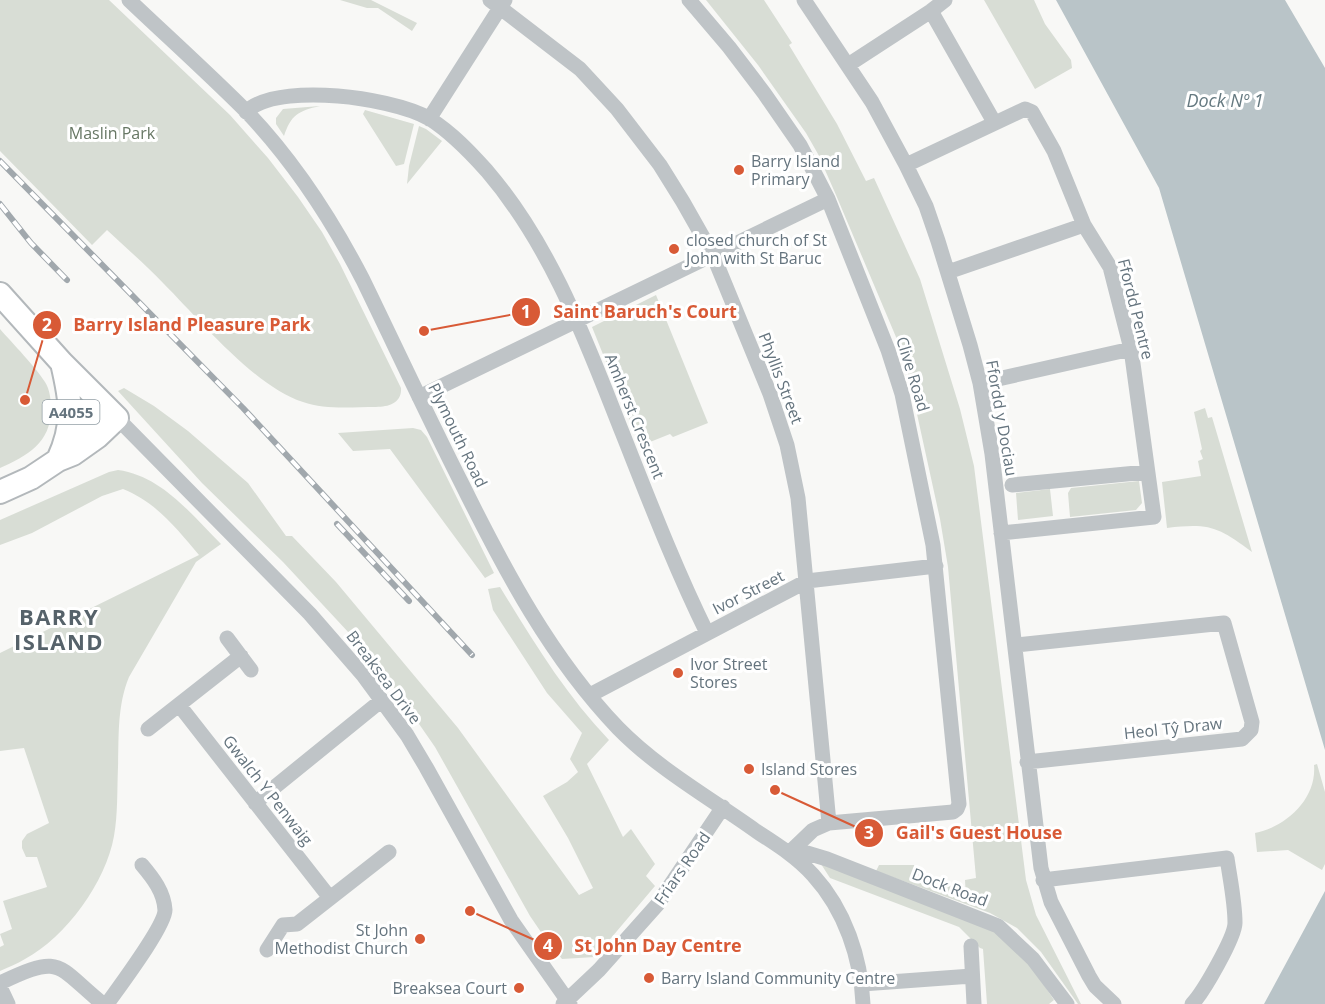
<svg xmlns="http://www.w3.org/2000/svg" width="1325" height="1004" viewBox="0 0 1325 1004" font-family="'Open Sans',sans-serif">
<rect width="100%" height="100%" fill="#f8f8f6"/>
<!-- green -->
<path fill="#d8ddd5" d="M0 0H109L230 115 268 158 298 197 322 232 340 264 401 388C402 403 389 407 376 407 352 407 325 410 303 402 256 388 199 319 164 284 146 265 126 248 107 230L92 245 0 151Z
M340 0H371L417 23 412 31 378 8H367Z
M706 0H764L792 43 789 45 837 124 866 181 874 178 920 279 960 409 974 466 1026 880 1036 915 1081 1004H1078L1041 952 1017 928 990 913 876 871 879 865H914L915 871 950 882 951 893 966 898 965 880 976 878 948 567 940 519 908 373 896 337 836 195 818 154 806 133 758 65Z
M984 0H1034L1045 24 1071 60 1072 68 1035 89Z
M320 106C298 111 291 115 284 136L276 124V118L283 109Z
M365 110 414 124 404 164 396 166 363 114Z
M419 126 426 129 442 141 407 184 409 166Z
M656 295 708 423 673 437 670 434 640 446 592 327Z
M0 329C13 344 35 366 45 382 50 390 51 400 51 409 51 443 27 456 0 468Z
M124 388 154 406 188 431 248 483 286 536H292L336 582 458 728 579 895 593 888 568 838 543 796 567 782 578 772 570 759 582 733 547 693 493 610 488 589 500 587C533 641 565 694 609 740L587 764 623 837 631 829 655 864 646 876 655 886 595 957 562 959 545 938 530 916 435 747 376 662 283 562 202 483 118 391Z
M1205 408 1208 418 1212 417 1252 552C1218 527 1210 523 1167 528L1162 482 1201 476 1198 461 1203 459 1200 451 1202 449 1194 412Z
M413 428 421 430 427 437 494 573 485 578 390 449 353 451 338 433Z
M118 470C162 476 192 515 221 544L196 562 129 677C117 706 119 737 118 767 117 790 118 814 114 836 106 882 66 937 25 959 17 964 8 967 0 971V947L4 945 0 934 12 929 3 901 47 887 37 857H26L22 848V841L27 834 49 823 24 748 0 751V653L199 555C177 529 156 502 123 489L102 496 32 533 0 545V520L109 472Z
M1139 481 1142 503 1136 510 1070 517 1068 493 1071 488Z
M1050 489 1053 516 1018 520 1016 493Z
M1317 764 1325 792V864L1322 870 1288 850 1257 852 1255 833C1286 827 1317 799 1314 765Z
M821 864 989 926 1032 967 1054 1000 1049 1004H987L983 949 980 948 959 927 830 878Z"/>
<!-- water -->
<path fill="#b9c4c8" d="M1056 0H1285L1325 68V750L1159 188Z
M1325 891V1004H1264Z"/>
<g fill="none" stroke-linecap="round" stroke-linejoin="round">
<!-- primary casing -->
<g stroke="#b3b8bb" stroke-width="26">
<path id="primary" d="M0 294 62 363 117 418 97 437 73 454 58 460 31 478 0 492
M65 444 104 406
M58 460C75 423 71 401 62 363"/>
</g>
<!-- street -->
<path stroke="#bfc4c7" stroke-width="15" d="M129 0C168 37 208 73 246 111 293 160 332 220 363 280 396 348 428 417 462 484 505 571 551 658 618 728 658 769 710 798 756 831 776 844 797 857 813 875 845 910 861 958 863 1004
M490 0 580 69 617 109 660 165 683 202 713 255 770 394 787 445 798 498 829 823
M689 0 729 47 764 93 800 145 828 199 888 350 902 394 933 545 959 804 957 809 953 812 829 823 813 830 789 853
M804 0 872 102 906 165 926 206 938 241 970 345 980 383 992 454 1041 868 1051 902 1089 976 1095 986 1114 1004
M931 11 994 122
M848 65 931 11 945 0
M246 112C265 93 313 94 338 96 364 98 408 106 430 119 452 133 470 152 487 171 552 247 586 341 622 432 649 500 675 568 707 633
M429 119 505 0
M906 165 1025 109 1032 112 1054 151 1084 225 1110 267 1131 349 1154 517 1001 533
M948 272 1084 225
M980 383 1131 349
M419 397 828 199
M117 418 310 614 363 675 407 735 426 767 511 920 570 1004
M1012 485 1147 472
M227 638 251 670
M1016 645 1224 623 1252 722 1251 730 1242 739 1027 762
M590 695 807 581 936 566
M179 705 330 898
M148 729 241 656
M255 803 382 700
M789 853H807L827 859 998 926 1033 959 1067 1004
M1043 880 1227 858C1230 879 1235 902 1235 923 1235 937 1203 993 1192 1004
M971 946 974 1004
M267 950 283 925 297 924 389 852
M0 983C63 953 55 965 103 1004
M862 984 972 976
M0 987 8 1004
M107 1004C119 987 165 926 165 910 164 892 153 878 142 865
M563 1004 599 970 657 905 723 807"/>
<!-- primary -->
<use href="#primary" stroke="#fff" stroke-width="22"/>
<!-- rail casing -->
<g stroke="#a1a8ad" stroke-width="6">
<path id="rail" d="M0 161 243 408 472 655
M0 204 31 243 67 280
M337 524 409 601"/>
</g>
<!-- rail -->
<use href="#rail" stroke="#fff" stroke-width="4" stroke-dasharray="11" stroke-linecap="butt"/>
</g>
<!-- markers -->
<g fill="#d85a36" stroke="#fff" stroke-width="2">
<circle cx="739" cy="170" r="6"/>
<circle cx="674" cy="249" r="6"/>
<circle cx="678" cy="673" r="6"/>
<circle cx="749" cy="769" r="6"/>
<circle cx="420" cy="939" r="6"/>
<circle cx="649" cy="978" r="6"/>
<circle cx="519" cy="988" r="6"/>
</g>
<g text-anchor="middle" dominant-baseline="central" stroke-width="6" stroke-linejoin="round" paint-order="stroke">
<!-- shield labels -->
<rect fill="#fff" stroke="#939ea5" stroke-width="1.5" x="42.5" y="400" width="57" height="24" rx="4.5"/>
<g font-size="15" font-weight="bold" fill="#65747e">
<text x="71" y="412">A4055</text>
</g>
<!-- park labels -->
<g font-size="16" fill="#677764" stroke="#fff">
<text x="112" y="133">Maslin Park</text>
</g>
<!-- poi labels -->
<g font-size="16" fill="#65747e" stroke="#fff" text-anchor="start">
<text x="751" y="161">Barry Island<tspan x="751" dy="18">Primary</tspan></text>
<text x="686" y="240">closed church of St<tspan x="686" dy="18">John with St Baruc</tspan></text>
<text x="690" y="664">Ivor Street<tspan x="690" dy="18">Stores</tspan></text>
<text x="761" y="769">Island Stores</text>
<text x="408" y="930" text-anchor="end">St John<tspan x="408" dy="18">Methodist Church</tspan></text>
<text x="661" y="978">Barry Island Community Centre</text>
<text x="507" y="988" text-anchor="end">Breaksea Court</text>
</g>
<!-- street labels -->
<g font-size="16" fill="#65747e" stroke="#fff">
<text transform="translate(1136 309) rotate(76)">Ffordd Pentre</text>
<text transform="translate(913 374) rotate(73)">Clive Road</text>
<text transform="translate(781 378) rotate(69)">Phyllis Street</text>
<text transform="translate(635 416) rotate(68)">Amherst Crescent</text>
<text transform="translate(1002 418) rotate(80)">Ffordd y Dociau</text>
<text transform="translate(458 435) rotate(64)">Plymouth Road</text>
<text transform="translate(748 592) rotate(-27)">Ivor Street</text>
<text transform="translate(384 677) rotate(53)">Breaksea Drive</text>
<text transform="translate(1173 728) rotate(-6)">Heol Tŷ Draw</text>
<text transform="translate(268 790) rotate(52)">Gwalch Y Penwaig</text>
<text transform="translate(682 868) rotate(-55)">Friars Road</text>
<text transform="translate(950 887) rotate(21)">Dock Road</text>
</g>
<!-- water labels -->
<g font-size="18" font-style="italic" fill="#657980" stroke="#fff">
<text x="1225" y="100">Dock Nº 1</text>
</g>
<!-- district labels -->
<g font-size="22" font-weight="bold" letter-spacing="1.5" fill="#56626a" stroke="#fff">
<text x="59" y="616">BARRY<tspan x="59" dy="25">ISLAND</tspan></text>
</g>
</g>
<!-- callouts -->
<path fill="none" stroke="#d85a36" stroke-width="2" d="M424 331L526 312M25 400L47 325M775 790L869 833M470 911L548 946"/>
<g fill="#d85a36" stroke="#fff" stroke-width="2">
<circle cx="424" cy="331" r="6"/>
<circle cx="25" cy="400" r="6"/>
<circle cx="775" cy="790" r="6"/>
<circle cx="470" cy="911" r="6"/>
<circle cx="526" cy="312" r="15"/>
<circle cx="47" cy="325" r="15"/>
<circle cx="869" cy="833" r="15"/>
<circle cx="548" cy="946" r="15"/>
</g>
<g font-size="18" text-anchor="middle" font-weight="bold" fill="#fff">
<text x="526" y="318">1</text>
<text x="47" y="331">2</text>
<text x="869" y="839">3</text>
<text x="548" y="952">4</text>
</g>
<g font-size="18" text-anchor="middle" font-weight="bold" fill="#d85a36" stroke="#fff" stroke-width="6" stroke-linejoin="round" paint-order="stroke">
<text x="645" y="318">Saint Baruch's Court</text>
<text x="192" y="331">Barry Island Pleasure Park</text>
<text x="979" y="839">Gail's Guest House</text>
<text x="658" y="952">St John Day Centre</text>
</g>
</svg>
